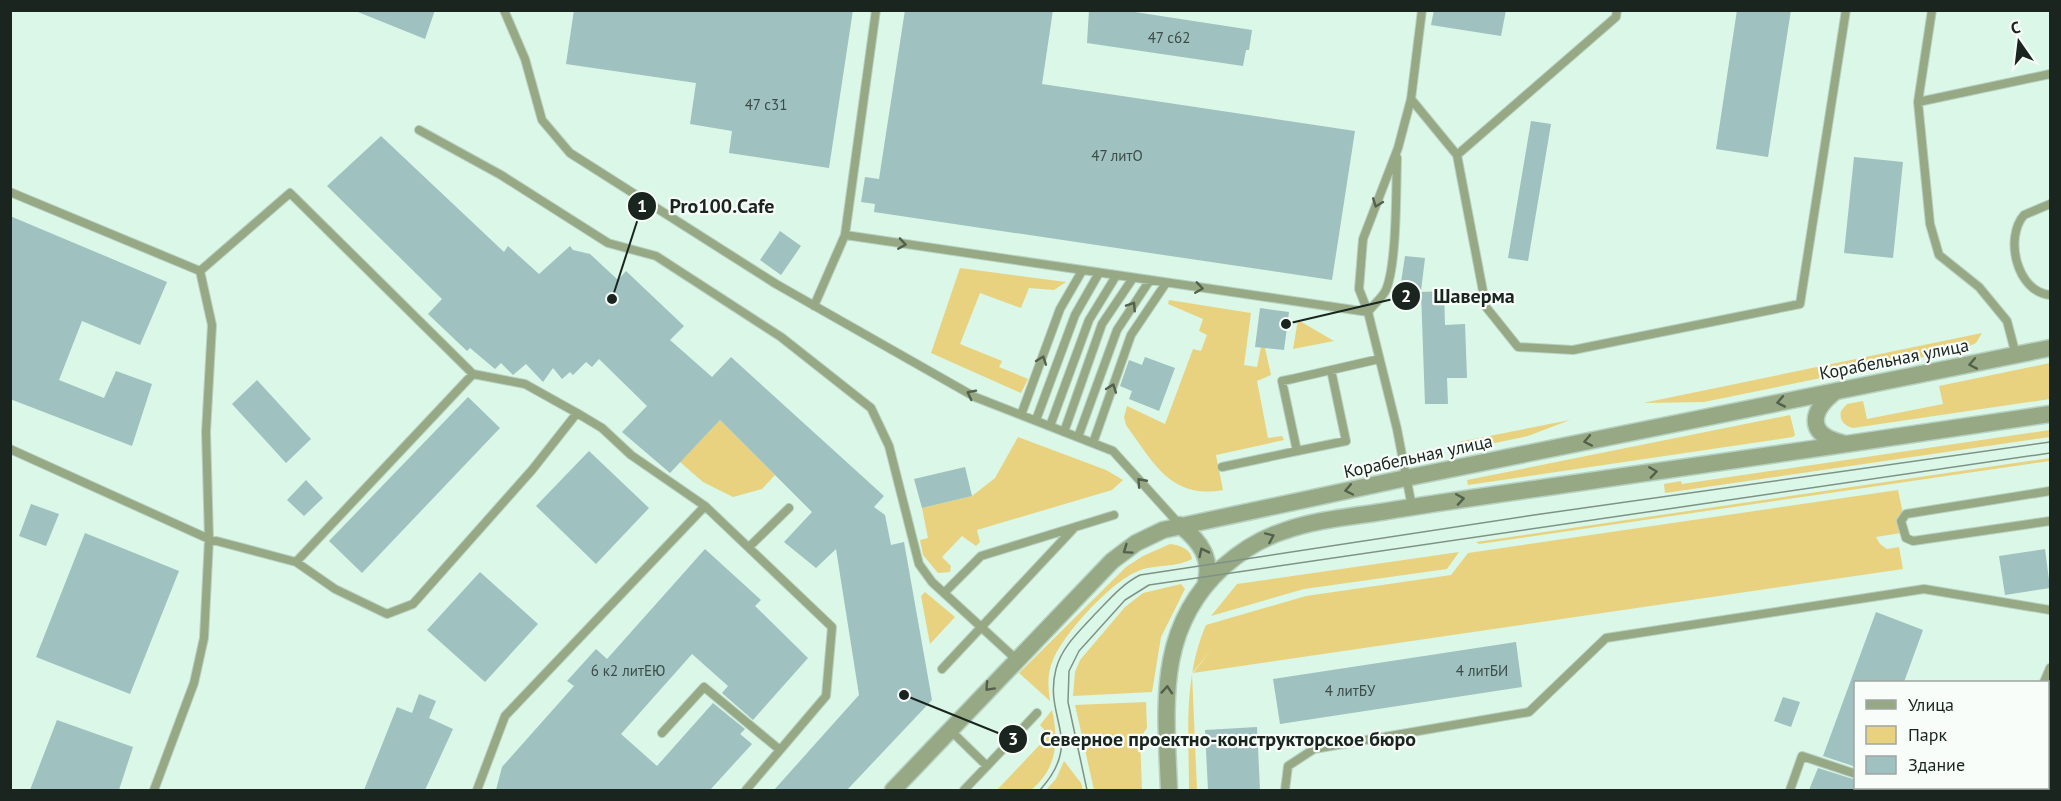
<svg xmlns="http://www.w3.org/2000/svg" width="2061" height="801" viewBox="0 0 2061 801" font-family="'PT Sans',sans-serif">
<rect width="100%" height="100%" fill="#daf7e7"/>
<!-- green -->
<path fill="#e8d280" d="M960 268 1066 282 1054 290 1029 288 1021 308 980 293 960 344 1002 361 999 367 1028 379 1021 393 931 353Z
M1169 300 1251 313 1244 365 1257 367 1261 347 1265 348 1271 375 1257 381 1268 438 1282 436 1284 440 1216 455 1223 490C1171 500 1153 462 1126 425L1124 417 1127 406 1165 424 1193 349 1201 351 1207 335 1199 331 1203 319 1168 304Z
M1298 320 1334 341 1293 349Z
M1982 333 1976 343 1963 349 1704 402 1643 403Z
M2050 363V399L1853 428C1844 426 1839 420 1841 411L1847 404 1863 401 1867 419 1943 404 1939 386Z
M1790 415 1795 435 1793 437 1468 485 1467 480Z
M720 420 775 475 762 489 733 497 703 482 680 462Z
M1570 420 1528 436 1461 450 1459 442Z
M2050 430V437L1665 493 1664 484 1681 481 1682 484Z
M1018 437 1106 470 1123 480 1112 490 977 530 980 542 976 546 962 536 942 557 951 566 950 572 938 573 923 555 920 540 928 538 922 508 972 496 995 478Z
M2050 458V461L1479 544 1476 542Z
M1898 490 1907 532 1876 537 1880 544 1887 549 1899 547 1903 569 1193 673 1212 649 1192 673 1197 790H1189C1189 734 1183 678 1206 625L1306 596 1451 575 1468 553Z
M1170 544C1179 545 1191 549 1192 559 1176 568 1155 564 1138 571 1111 582 1064 633 1053 660 1047 673 1048 687 1050 701L1019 673 1126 567 1143 556Z
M1459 552 1447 569 1304 589 1211 616 1237 584Z
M1181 584 1185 589 1161 637 1152 692 1073 696 1075 672 1080 660 1125 607 1143 593Z
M925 592 955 617 930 644 921 596Z
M1146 702 1147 728 1140 738 1142 790H1094L1075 705Z
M1052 710C1059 741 1057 769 1031 790H997L1049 735 1040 725Z
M1064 761 1081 783 1083 790H1046L1056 779Z"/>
<!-- building -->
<path fill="#9fc1c0" d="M353 10H435L425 39Z
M574 10H853L829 168 729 153 732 131 690 124 696 83 566 64Z
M905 10H1053L1042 84 1355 131 1332 280 874 212 875 204 861 202 865 177 879 179Z
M1089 10H1122L1252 30 1249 50H1246L1243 66 1087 43Z
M1434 10H1506L1501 36 1431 25Z
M1737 10H1791L1768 157 1716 149Z
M1531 121 1551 124 1528 261 1508 258Z
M381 136 504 252 508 246 539 274 570 246 573 250 590 254 618 280 626 271 684 326 670 340 712 377 731 357 884 496 874 507 885 515 891 545 904 542 932 700 847 790H774L859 695 836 549 816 568 784 542 812 512 720 420 670 473 622 432 647 406 599 359 592 367 586 362 573 375 570 372 562 379 553 368 543 382 526 364 513 375 501 363 495 369 470 348 467 351 428 314 442 299 327 186Z
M1854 157 1903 162 1893 258 1844 253Z
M10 216 167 282 140 345 82 321 59 380 104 398 116 371 152 384 132 446 10 399Z
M780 231 801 246 781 275 760 260Z
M1405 256 1425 258 1421 291 1400 289Z
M1444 291 1445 325 1465 324 1467 378H1447L1448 404H1425L1421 292Z
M1260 308 1289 312 1284 350 1255 347Z
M1145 357 1175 368 1159 411 1129 399 1132 391 1120 386 1129 360 1142 365Z
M257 380 311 439 286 463 232 404Z
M468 397 500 428 362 573 329 541Z
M589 451 649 508 596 564 536 506Z
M965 467 972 496 922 508 914 479Z
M306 480 323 498 304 516 287 500Z
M31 504 59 514 46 546 19 536Z
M85 533 179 571 130 694 36 657Z
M705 549 761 600 755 606 808 658 753 720 722 693 728 686 692 654 621 734 657 766 713 703 745 729 740 734 752 744 710 790H496L502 767 574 686 567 681 596 649 607 659Z
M2045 549 2050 588 2005 595 1999 556Z
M480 572 538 624 485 682 427 630Z
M1876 612 1923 630 1904 682H1856V767L1823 756Z
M1516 642 1522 687 1280 724 1273 679Z
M419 694 436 701 429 718 453 729 425 790H364L397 707 412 713Z
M1783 697 1800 702 1791 727 1774 721Z
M57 720 133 747 119 790H30Z
M1257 727 1260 790H1208L1205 730Z
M1818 768 1856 780V790H1809Z"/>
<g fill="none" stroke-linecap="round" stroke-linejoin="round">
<!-- lane casing -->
<g stroke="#b7d1c3" stroke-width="10">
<path id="lane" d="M504 10 525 59 542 120 570 153 776 284 975 397 1113 451 1180 525
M1932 10 1918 102 1930 224 1939 255 1979 287 2007 321 2016 355
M1411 99 1457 155 1486 307 1518 347 1573 350 1800 304 1846 10
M1918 102 2050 74
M419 130 501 175 608 243 656 256 781 337 871 408 889 446 919 564 932 582 1016 659
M1457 155 1616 17 1617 10
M10 192 200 271 212 325 206 432 209 539 204 638 194 683 154 790
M2050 204 2024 215C2004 238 2017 292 2050 295
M845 235 1368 312
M200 271 290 193 473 374
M814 306 845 235 876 10
M1368 312C1373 305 1382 298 1386 290 1397 264 1396 189 1397 158
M1331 370 1346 441 1297 451 1282 381 1292 379 1379 359
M1021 415 1060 309 1082 271
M1036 420 1075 315 1099 273
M1050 426 1089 320 1116 276
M1064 432 1102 324 1133 278
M1078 437 1117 330 1150 280
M1093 443 1131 335 1166 283
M10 449 209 539 296 562 335 589 387 614 413 604 532 470 577 413 602 428 631 455 705 506 832 627 826 696 746 790
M1222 467 1297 451
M2050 491 1906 514 1901 521 1906 538 1913 541 2050 521
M1412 507 1397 429 1368 312 1359 289 1363 239 1398 148 1411 99 1422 10
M749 547 789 508
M296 562 473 374 525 384 577 413
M944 593 981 556 1114 515
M942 669 1075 527
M2044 682 2050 668
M950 730 987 766 1037 713
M662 733 704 687 780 750
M1895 788 1904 790
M477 790 505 716 705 506
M964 790 987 766
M1285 790 1288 766 1314 749 1529 712 1606 638 1924 589 2050 610
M1790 790 1802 756 1856 774
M1998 790 2000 788"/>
</g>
<!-- street casing -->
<g stroke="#b7d1c3" stroke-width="19">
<path id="street" d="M1836 391C1810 411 1806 434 1842 443
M1180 525C1201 542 1213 559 1205 586
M893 790 1112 561 1136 543 1163 530 1406 478 2050 348
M1169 790C1166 707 1155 629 1223 567 1241 551 1262 538 1284 531 1315 520 1348 517 1381 512 1436 503 1492 495 1548 487 1715 463 1883 439 2050 414"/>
</g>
<!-- lane -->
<use href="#lane" stroke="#97a984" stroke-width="8"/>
<!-- street -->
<use href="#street" stroke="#97a984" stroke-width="16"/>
<!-- tram -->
<path stroke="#7e9287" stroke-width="1.5" d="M1040 790C1085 740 1043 719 1056 669 1062 646 1080 631 1095 614 1109 600 1122 584 1140 575L1534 515 2050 442
M1087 790 1068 702 1069 671 1079 651 1125 600 1149 585 2050 453"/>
</g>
<!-- one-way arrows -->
<defs><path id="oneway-chevron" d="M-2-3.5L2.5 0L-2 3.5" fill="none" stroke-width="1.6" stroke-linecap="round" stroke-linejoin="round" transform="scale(1.5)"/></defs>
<g stroke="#52604c">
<use href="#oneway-chevron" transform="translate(1377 203) rotate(111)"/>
<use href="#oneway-chevron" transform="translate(902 244) rotate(9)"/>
<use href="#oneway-chevron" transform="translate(1199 288) rotate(8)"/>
<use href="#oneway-chevron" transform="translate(1132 306) rotate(-57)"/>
<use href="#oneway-chevron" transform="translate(1042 360) rotate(-70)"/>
<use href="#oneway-chevron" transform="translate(1973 364) rotate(169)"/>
<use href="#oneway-chevron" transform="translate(1112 388) rotate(-70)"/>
<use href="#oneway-chevron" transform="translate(971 394) rotate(-153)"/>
<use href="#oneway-chevron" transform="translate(1781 402) rotate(169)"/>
<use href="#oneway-chevron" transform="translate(1588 441) rotate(169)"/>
<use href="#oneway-chevron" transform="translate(1653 472) rotate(-8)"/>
<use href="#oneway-chevron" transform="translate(1141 482) rotate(-132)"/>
<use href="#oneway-chevron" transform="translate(1349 490) rotate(168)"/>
<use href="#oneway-chevron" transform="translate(1460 499) rotate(-9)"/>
<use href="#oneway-chevron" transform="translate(1270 537) rotate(-24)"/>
<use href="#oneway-chevron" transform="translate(1127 550) rotate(145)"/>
<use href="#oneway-chevron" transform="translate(1203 552) rotate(-116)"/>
<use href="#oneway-chevron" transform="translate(989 687) rotate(133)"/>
<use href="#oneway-chevron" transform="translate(1167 690) rotate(-86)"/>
</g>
<g text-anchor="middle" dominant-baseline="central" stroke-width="4.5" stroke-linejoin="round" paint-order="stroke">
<!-- number labels -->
<g font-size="15" fill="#3b4c47">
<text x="1169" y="37">47 с62</text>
<text x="766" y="104">47 с31</text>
<text x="1117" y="155">47 литО</text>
<text x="628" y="670">6 к2 литЕЮ</text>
<text x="1482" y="670">4 литБИ</text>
<text x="1350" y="690">4 литБУ</text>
</g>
<!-- street labels -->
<g font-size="18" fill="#1a251f" stroke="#f8fdfa">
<text transform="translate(1894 359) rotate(-11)">Корабельная улица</text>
<text transform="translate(1418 456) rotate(-12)">Корабельная улица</text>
</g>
</g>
<!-- callouts -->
<path fill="none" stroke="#1a251f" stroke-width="2" d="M612 299L642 206M1286 324L1406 296M904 695L1013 739"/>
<g fill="#1a251f" stroke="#f8fdfa" stroke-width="2">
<circle cx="612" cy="299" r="6"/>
<circle cx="1286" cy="324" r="6"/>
<circle cx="904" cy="695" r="6"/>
<circle cx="642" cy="206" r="15"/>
<circle cx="1406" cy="296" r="15"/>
<circle cx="1013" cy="739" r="15"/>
</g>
<g font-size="18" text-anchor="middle" font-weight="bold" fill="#fff">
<text x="642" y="212">1</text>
<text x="1406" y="302">2</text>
<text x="1013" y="745">3</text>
</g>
<g font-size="20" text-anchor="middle" font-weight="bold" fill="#1a251f" stroke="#f8fdfa" stroke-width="4.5" stroke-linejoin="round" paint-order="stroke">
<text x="722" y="213">Pro100.Cafe</text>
<text x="1474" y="303">Шаверма</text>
<text x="1228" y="746">Северное проектно-конструкторское бюро</text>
</g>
<!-- border -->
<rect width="2061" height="801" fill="none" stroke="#1a251f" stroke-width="24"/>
<!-- legend -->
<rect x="1854" y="681" width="195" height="108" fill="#f8fdfa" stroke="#9fa7a2" stroke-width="1.5"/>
<rect x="1866" y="700" width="30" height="9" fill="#97a984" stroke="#9fa7a2" stroke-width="1.5"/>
<text x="1908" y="711" font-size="18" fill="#1a251f">Улица</text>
<rect x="1866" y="726" width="30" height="18" fill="#e8d280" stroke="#9fa7a2" stroke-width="1.5"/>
<text x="1908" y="741" font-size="18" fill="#1a251f">Парк</text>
<rect x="1866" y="756" width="30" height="18" fill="#9fc1c0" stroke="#9fa7a2" stroke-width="1.5"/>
<text x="1908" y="771" font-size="18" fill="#1a251f">Здание</text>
<!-- north arrow -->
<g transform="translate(2019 42) rotate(346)" stroke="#f8fdfa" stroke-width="4.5" paint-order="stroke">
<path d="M0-4.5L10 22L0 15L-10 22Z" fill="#1a251f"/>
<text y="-9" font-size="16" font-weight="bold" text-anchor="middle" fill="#1a251f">С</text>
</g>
</svg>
